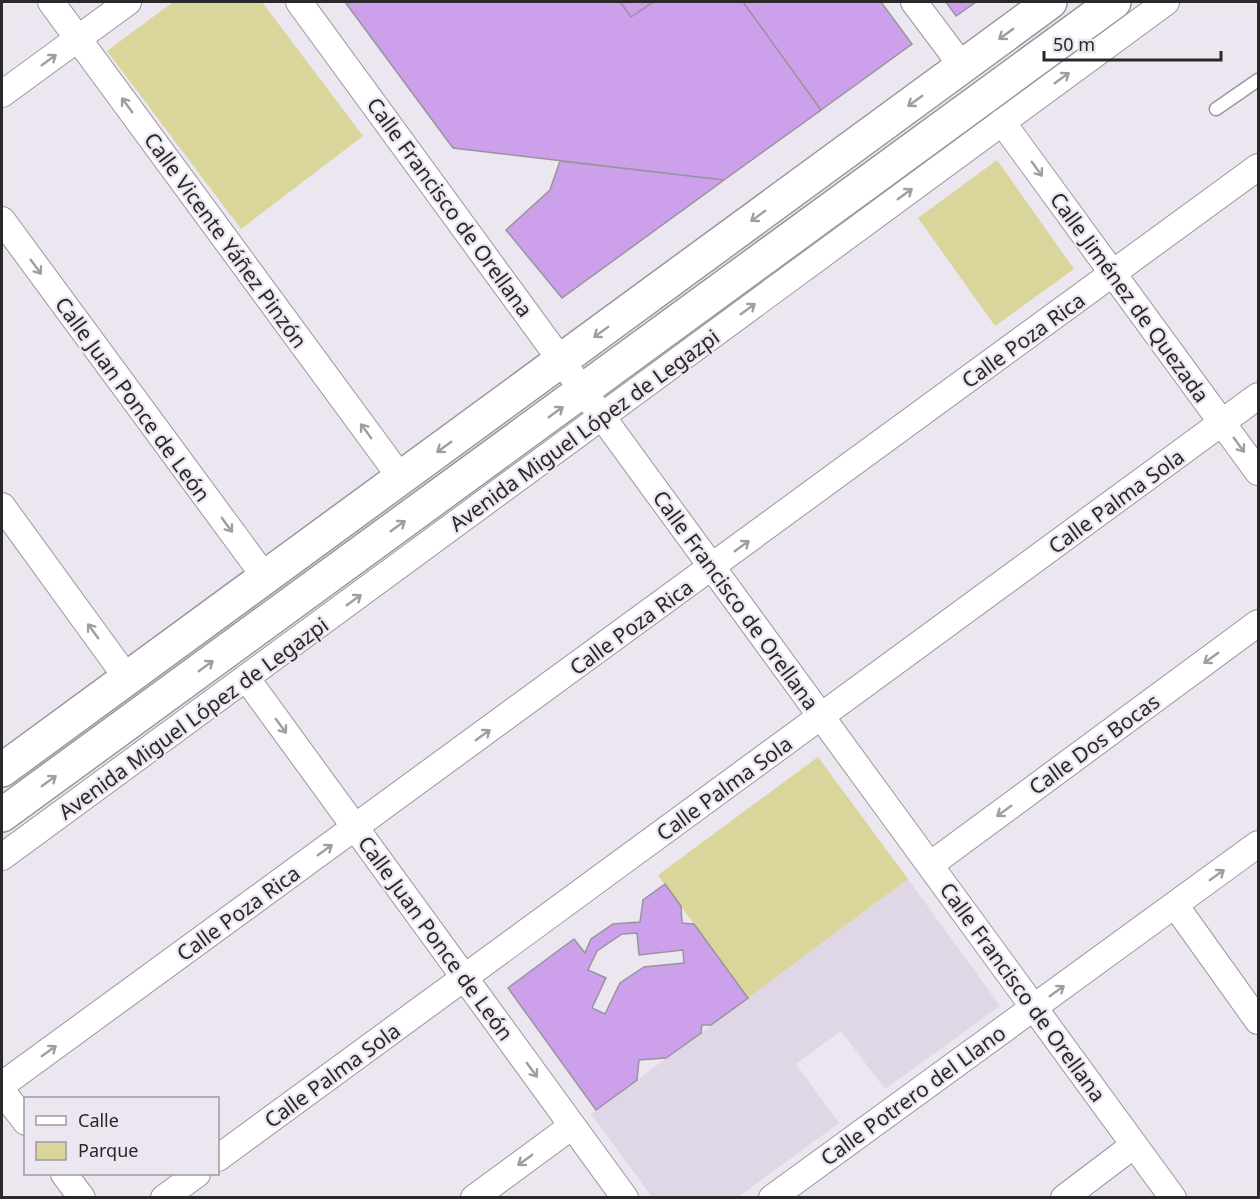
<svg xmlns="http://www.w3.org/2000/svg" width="1260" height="1199" viewBox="0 0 1260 1199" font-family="'Noto Sans',sans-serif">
<rect width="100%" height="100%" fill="#ebe6ef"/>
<!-- built -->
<path fill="#dfd7e6" d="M908 879 1000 1006 885 1089 841 1031 796 1064 839 1123 738 1197H652L591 1114Z"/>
<!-- green -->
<path fill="#dad69b" d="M173 2H262L363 136 241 229 107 51Z
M997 160 1074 269 995 326 918 218Z
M818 757 908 879 748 998 658 875Z"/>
<!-- building -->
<path fill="#cca0eb" stroke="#99949c" stroke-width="1.5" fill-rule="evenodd" d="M345 2H620L631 17 653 2H743L821 110 724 180 453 148Z
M620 2H653L631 17Z
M743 2H881L912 44 821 110Z
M946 2H976L956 16Z
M560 161 724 180 562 298 506 230 550 190Z
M665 884 681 906 682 923 694 924 748 998 711 1025H702L701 1033 666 1058 639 1060 637 1080 596 1110 508 988 574 939 585 953 591 939 613 924 640 922 643 900ZM637 933 639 955 683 950 684 963 644 967 620 983 605 1014 592 1008 606 978 588 970 597 951 622 934Z"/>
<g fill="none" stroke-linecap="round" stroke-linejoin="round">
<!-- service casing -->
<g stroke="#9b969e" stroke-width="15">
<path id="service" d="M1216 109 1258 80"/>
</g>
<!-- minor casing -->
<g stroke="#9b969e" stroke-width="28">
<path id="minor" d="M51 2 401 478
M299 2 1173 1198
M914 2 962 66
M2 94 128 2
M1002 122 1258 472
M2 220 265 577
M2 506 127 678
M247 679 625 1198
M2 857 1166 2
M930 865 1258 623
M1175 905 1258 1021
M2 1085 1258 167
M2 1091 26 1122
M218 1158 1258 396
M64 1174 82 1198
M164 1198 197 1174
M474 1198 572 1126
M772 1198 1258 844
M1064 1198 1134 1145"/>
</g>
<!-- secondary casing -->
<g stroke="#9b969e" stroke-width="36">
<path id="secondary" d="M2 770 1050 2
M2 815 1114 2"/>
</g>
<!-- service -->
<use href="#service" stroke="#fff" stroke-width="12"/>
<!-- minor -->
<use href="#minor" stroke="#fff" stroke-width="26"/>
<!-- secondary -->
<use href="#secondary" stroke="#fff" stroke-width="33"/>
</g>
<!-- one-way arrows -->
<defs><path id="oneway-shaft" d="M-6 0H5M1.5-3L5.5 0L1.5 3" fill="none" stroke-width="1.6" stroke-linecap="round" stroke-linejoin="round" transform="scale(1.5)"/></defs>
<g stroke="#9f9ea0">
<use href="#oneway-shaft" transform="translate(1006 34) rotate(144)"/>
<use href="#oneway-shaft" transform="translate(49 60) rotate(-36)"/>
<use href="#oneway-shaft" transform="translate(1062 78) rotate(-36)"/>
<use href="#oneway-shaft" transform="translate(915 101) rotate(144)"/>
<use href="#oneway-shaft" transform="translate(127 105) rotate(-126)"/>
<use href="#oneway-shaft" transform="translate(1037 169) rotate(54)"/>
<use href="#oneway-shaft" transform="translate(905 194) rotate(-36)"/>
<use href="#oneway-shaft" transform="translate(758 216) rotate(144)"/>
<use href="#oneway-shaft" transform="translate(36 267) rotate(54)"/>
<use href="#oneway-shaft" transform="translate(748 309) rotate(-36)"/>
<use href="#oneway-shaft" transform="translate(601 332) rotate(144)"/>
<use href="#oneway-shaft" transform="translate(556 412) rotate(-36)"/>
<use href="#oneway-shaft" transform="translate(366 431) rotate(-126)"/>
<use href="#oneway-shaft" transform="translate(1239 445) rotate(54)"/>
<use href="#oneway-shaft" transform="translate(444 447) rotate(144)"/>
<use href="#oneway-shaft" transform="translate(227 525) rotate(54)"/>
<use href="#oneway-shaft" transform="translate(398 526) rotate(-36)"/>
<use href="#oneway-shaft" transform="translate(742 546) rotate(-36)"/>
<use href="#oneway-shaft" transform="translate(354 600) rotate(-36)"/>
<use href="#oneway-shaft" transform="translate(93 631) rotate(-126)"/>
<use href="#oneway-shaft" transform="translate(1211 658) rotate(144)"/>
<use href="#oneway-shaft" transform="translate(206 666) rotate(-36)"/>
<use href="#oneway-shaft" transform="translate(281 726) rotate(54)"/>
<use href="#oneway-shaft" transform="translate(483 735) rotate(-36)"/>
<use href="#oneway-shaft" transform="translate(49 781) rotate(-36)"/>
<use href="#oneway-shaft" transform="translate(1004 811) rotate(144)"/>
<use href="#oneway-shaft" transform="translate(325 850) rotate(-36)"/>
<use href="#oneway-shaft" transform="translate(1217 875) rotate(-36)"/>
<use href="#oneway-shaft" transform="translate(1057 991) rotate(-36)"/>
<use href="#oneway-shaft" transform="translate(49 1051) rotate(-36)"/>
<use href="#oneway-shaft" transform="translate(532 1070) rotate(54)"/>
<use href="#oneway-shaft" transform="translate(525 1160) rotate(144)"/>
</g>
<g text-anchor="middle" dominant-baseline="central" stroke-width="4.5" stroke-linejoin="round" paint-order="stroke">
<!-- street labels -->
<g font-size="21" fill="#2a282b" stroke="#ebe6ef">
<text transform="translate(450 207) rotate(54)">Calle Francisco de Orellana</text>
<text transform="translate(226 240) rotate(54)">Calle Vicente Yáñez Pinzón</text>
<text transform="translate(1130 297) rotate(54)">Calle Jiménez de Quezada</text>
<text transform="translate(1023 340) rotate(-36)">Calle Poza Rica</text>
<text transform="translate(133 399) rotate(54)">Calle Juan Ponce de León</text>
<text transform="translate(584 430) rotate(-36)">Avenida Miguel López de Legazpi</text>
<text transform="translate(1116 501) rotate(-36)">Calle Palma Sola</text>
<text transform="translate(736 600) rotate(54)">Calle Francisco de Orellana</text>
<text transform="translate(631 627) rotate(-36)">Calle Poza Rica</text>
<text transform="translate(193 718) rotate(-36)">Avenida Miguel López de Legazpi</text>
<text transform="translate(1094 744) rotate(-36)">Calle Dos Bocas</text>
<text transform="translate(724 788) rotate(-36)">Calle Palma Sola</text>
<text transform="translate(238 913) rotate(-36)">Calle Poza Rica</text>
<text transform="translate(436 938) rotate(54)">Calle Juan Ponce de León</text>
<text transform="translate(1023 992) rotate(54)">Calle Francisco de Orellana</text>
<text transform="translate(332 1075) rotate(-36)">Calle Palma Sola</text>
<text transform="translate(913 1095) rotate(-36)">Calle Potrero del Llano</text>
</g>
</g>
<!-- border -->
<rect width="1260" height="1199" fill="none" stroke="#2a282b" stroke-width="6"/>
<!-- legend -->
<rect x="24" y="1097" width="195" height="78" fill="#ebe6ef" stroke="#9e9aa1" stroke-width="1.5"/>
<rect x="36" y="1116" width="30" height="9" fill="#ffffff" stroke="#9e9aa1" stroke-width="1.5"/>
<text x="78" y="1127" font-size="18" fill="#2a282b">Calle</text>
<rect x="36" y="1142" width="30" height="18" fill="#dad69b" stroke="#9e9aa1" stroke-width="1.5"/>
<text x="78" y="1157" font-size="18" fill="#2a282b">Parque</text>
<!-- scale -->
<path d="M1044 51v9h177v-9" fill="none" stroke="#2a282b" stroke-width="3"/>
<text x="1053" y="51" font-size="18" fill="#2a282b" stroke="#ebe6ef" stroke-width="4.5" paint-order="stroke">50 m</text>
</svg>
